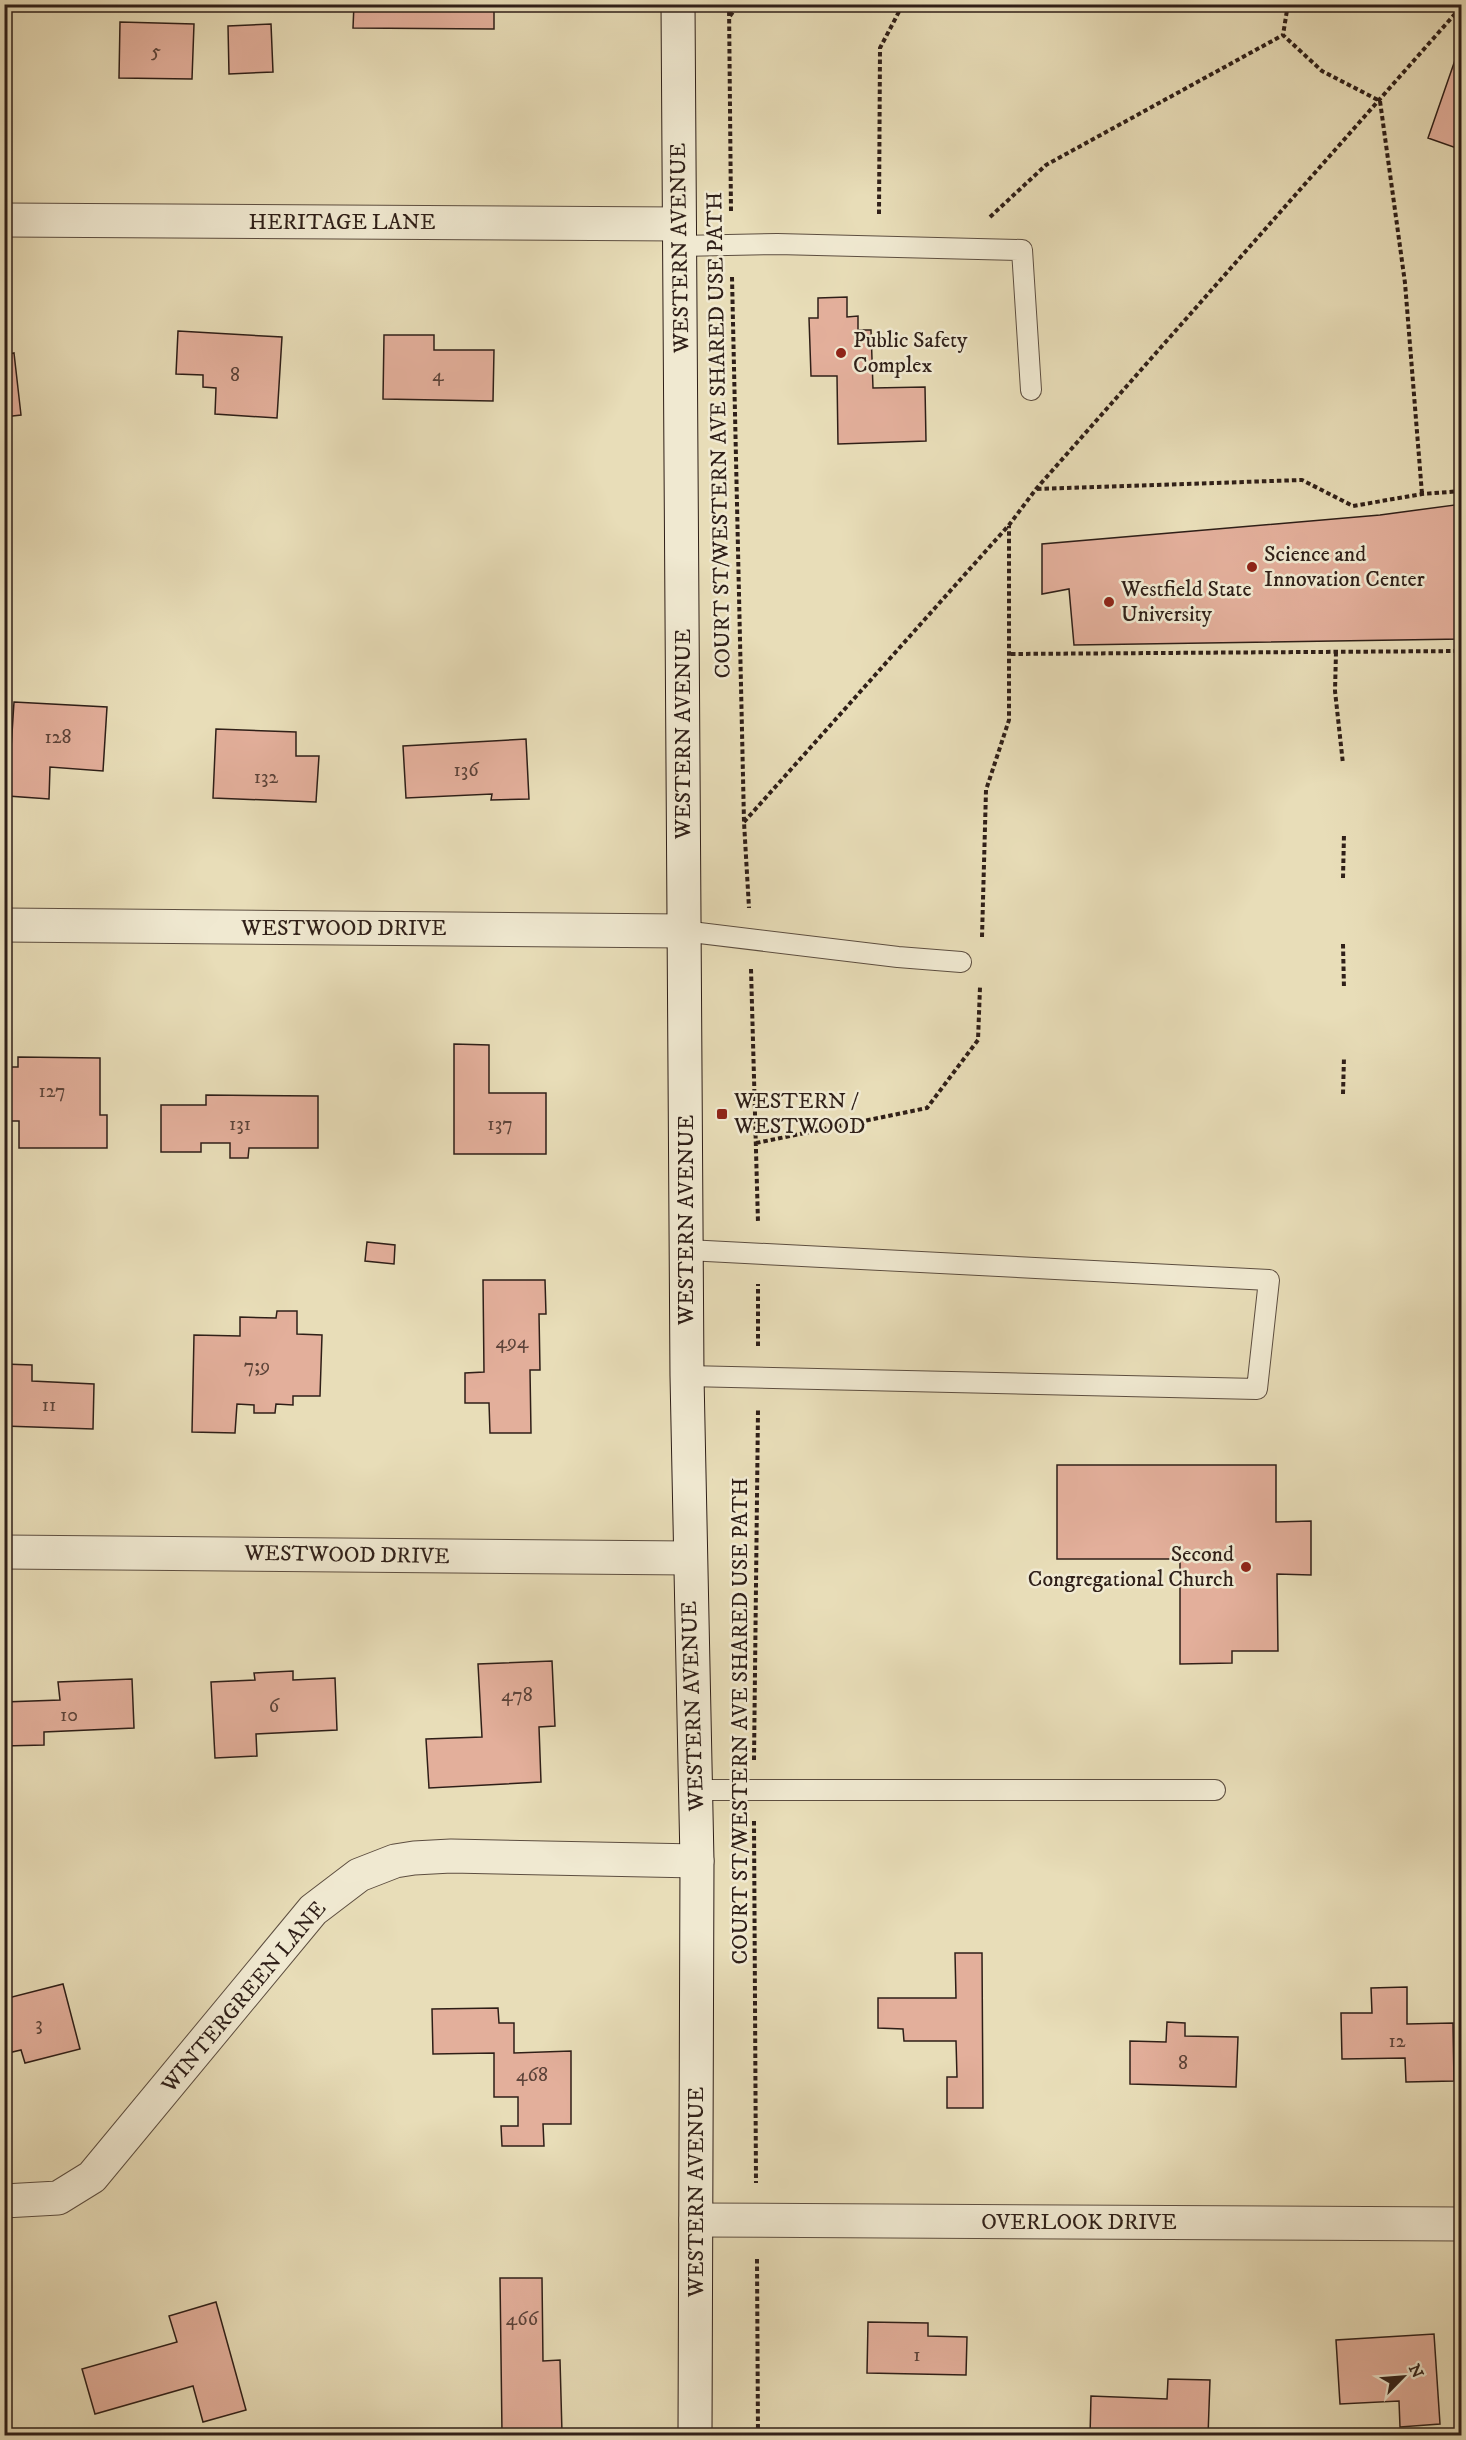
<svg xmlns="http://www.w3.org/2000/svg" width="1466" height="2440" viewBox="0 0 1466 2440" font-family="'IM FELL DW Pica',serif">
<rect width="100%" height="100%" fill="#e8ddb8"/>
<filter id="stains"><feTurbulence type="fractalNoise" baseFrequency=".00333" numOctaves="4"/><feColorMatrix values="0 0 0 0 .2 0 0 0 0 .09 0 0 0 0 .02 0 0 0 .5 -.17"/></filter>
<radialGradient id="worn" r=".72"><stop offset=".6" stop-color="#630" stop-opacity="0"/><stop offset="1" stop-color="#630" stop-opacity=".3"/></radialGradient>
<!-- building -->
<path fill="#e3af9b" stroke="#2f1f18" stroke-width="1.5" d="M354 4H494V29L353 28Z
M120 22 194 24 192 79 119 78Z
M271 24 273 72 229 74 228 26Z
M1462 40V150L1428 138Z
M847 297V317L858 316V330H871L873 388 925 387 926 441 838 444 837 376H811L809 318H818V298Z
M178 331 282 337 277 418 215 414 216 388 203 387V375L176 374Z
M384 335H434V350H494L493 401 383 399Z
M14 353 21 415 4 417V355Z
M1462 504V639L1074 645 1069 589 1042 594V544L1380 515Z
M14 702 107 707 103 771 50 767 49 799 8 796Z
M216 729 296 732V756H319L316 802 213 798Z
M526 739 529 799 491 800 492 794 406 798 403 746Z
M454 1044 489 1045V1093H546V1154H454Z
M18 1057 100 1058V1115H107V1148H19V1121H4V1067H18Z
M206 1095 318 1096V1148H249L248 1158H230V1143H201V1152H161V1105H206Z
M367 1242 395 1245 394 1264 365 1261Z
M483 1280H545L546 1314H539L540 1370H530L531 1433H490L489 1403H465V1373L484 1372Z
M277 1311H297V1334L322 1335 320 1396H293V1405L276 1404 275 1413H254V1405L237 1404 235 1433 192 1432 194 1335 240 1336V1317L276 1318Z
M4 1364 32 1365V1381L94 1384 93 1429 4 1426Z
M1057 1465H1276V1522L1311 1521V1575L1277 1574 1278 1651H1232V1663L1180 1664V1559H1057Z
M552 1661 555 1726 539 1727 541 1782 429 1788 426 1739 482 1737 478 1664Z
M293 1671V1680L335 1678 337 1730 256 1734 257 1756 215 1758 211 1682 255 1680 254 1673Z
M132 1679 134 1728 44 1732V1745L4 1746V1702L60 1700 58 1682Z
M955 1953H982L983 2108H947V2077H957L956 2041H904L903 2029 878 2028V1998H956Z
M63 1984 80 2049 25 2063 21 2050 4 2054V1999Z
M1407 1987V2024L1453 2023 1454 2081 1406 2082 1405 2058 1342 2059 1341 2013H1372L1371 1988Z
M498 2008 499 2023H514V2053L571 2051V2124H543L544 2146H502L501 2126H518V2097H494V2053L433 2054 432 2009Z
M1167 2022 1185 2023V2036L1238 2037 1236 2087 1130 2084V2041L1166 2042Z
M500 2278H542L543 2361 560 2360 562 2433 502 2434Z
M216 2302 246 2410 203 2422 193 2386 95 2414 82 2369 177 2342 169 2316Z
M868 2322 928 2323V2336L967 2337 966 2375 867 2373Z
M1434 2334 1440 2424 1400 2427 1399 2401 1340 2404 1336 2340Z
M1168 2379 1210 2380 1208 2436H1090L1091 2396 1167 2399Z"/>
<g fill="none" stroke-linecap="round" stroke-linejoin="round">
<!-- lane casing -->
<g stroke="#5d4e40" stroke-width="22">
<path id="lane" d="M679 246 777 244 1022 250 1031 390
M683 931 898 957 961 962
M687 1250 1269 1280 1257 1389 687 1376
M695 1790H1215"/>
</g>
<!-- street casing -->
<g stroke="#5d4e40" stroke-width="35">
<path id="street" d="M4 220 679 224
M4 925 683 931
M4 1552 689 1558
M4 2201 58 2198 92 2177 313 1910 359 1875 395 1861 414 1858 451 1856 697 1861
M696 2220 1462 2224"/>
</g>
<!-- secondary casing -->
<g stroke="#2f1f18" stroke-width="35">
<path id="secondary" d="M678 4 687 1376 697 1861 695 2436"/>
</g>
<!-- path -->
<path stroke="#2f1f18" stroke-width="4" stroke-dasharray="4.5 3" stroke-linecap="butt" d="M729 4 731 212
M1288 4 1283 35 1322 71 1380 101 1405 283 1422 494
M730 16 739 4
M879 214 880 48 903 4
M990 217 1046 165 1283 35
M732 277 744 822 749 908
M1037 489 1302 480 1353 506 1422 494 1462 491
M1336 652 1335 691 1343 764
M1011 654 1462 651
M744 822 1009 525 1036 489 1462 6
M1343 878 1344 834
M982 937 986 790 1009 720V526
M1343 944 1344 989
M751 969 758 1223
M1343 1094 1344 1057
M756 1143 927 1108 978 1040 980 987
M758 1346V1284
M754 1760 758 1410
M754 1821 756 2183
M757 2259 758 2436"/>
<!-- lane -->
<use href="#lane" stroke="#f0e9d1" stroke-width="20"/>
<!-- street -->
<use href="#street" stroke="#f0e9d1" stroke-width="33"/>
<!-- secondary -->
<use href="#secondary" stroke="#f0e9d1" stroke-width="33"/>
</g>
<!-- markers -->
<g fill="#8f2418" stroke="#f0e9d1" stroke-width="2">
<circle cx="841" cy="353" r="6"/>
<circle cx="1252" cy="567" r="6"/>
<circle cx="1109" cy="602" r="6"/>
<rect x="716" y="1108" width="12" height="12" rx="3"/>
<circle cx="1246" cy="1567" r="6"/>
</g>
<g text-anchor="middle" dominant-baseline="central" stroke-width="5" stroke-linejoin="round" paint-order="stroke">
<!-- number labels -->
<g font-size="20" fill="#5c4339">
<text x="156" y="51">5</text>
<text x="235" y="375">8</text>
<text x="438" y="375">4</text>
<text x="58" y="737">128</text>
<text x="466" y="770">136</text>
<text x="266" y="777">132</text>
<text x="52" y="1091">127</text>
<text x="240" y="1124">131</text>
<text x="500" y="1124">137</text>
<text x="512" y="1342">494</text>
<text x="257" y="1366">7;9</text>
<text x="49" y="1405">11</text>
<text x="517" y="1695">478</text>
<text x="274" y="1706">6</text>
<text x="69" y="1715">10</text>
<text x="39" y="2024">3</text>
<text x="1397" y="2041">12</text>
<text x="1183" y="2063">8</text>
<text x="532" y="2075">468</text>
<text x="522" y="2319">466</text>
<text x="917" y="2355">1</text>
</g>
<!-- street labels -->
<g font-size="22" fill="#2f1f18" stroke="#f0e9d1">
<text x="342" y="222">HERITAGE LANE</text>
<text transform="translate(680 248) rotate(-91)">WESTERN AVENUE</text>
<text transform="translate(719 435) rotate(-91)">COURT ST/WESTERN AVE SHARED USE PATH</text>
<text transform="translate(683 734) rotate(-90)">WESTERN AVENUE</text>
<text x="344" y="928">WESTWOOD DRIVE</text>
<text transform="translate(686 1220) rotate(-90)">WESTERN AVENUE</text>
<text transform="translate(347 1555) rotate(1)">WESTWOOD DRIVE</text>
<text transform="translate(693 1706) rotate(-92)">WESTERN AVENUE</text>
<text transform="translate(740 1721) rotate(-90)">COURT ST/WESTERN AVE SHARED USE PATH</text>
<text transform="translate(244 1997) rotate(-50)">WINTERGREEN LANE</text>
<text transform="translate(696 2192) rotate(-90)">WESTERN AVENUE</text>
<text x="1079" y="2222">OVERLOOK DRIVE</text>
</g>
<!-- poi labels -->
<g font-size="22" fill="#2f1f18" stroke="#f0e9d1" text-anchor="start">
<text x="853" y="340">Public Safety<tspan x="853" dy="25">Complex</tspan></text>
<text x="1264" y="554">Science and<tspan x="1264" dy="25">Innovation Center</tspan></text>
<text x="1121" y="589">Westfield State<tspan x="1121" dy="25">University</tspan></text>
<text x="734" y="1101">WESTERN /<tspan x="734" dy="25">WESTWOOD</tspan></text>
<text x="1234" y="1554" text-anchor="end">Second<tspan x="1234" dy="25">Congregational Church</tspan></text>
</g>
</g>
<!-- margin -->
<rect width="1466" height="2440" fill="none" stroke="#e8ddb8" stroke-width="24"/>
<rect x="6" y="6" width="1454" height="2428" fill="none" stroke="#2f1f18" stroke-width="3"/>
<rect x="12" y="12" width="1442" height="2416" fill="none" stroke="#2f1f18" stroke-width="1.5"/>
<!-- north arrow -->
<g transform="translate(1403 2377) rotate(65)" stroke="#f0e9d1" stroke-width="4.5" paint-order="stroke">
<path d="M0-4.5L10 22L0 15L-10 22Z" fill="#2f1f18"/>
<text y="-9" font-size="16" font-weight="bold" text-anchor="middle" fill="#2f1f18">N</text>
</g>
<rect width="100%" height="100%" filter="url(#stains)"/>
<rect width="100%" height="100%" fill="url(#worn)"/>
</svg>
